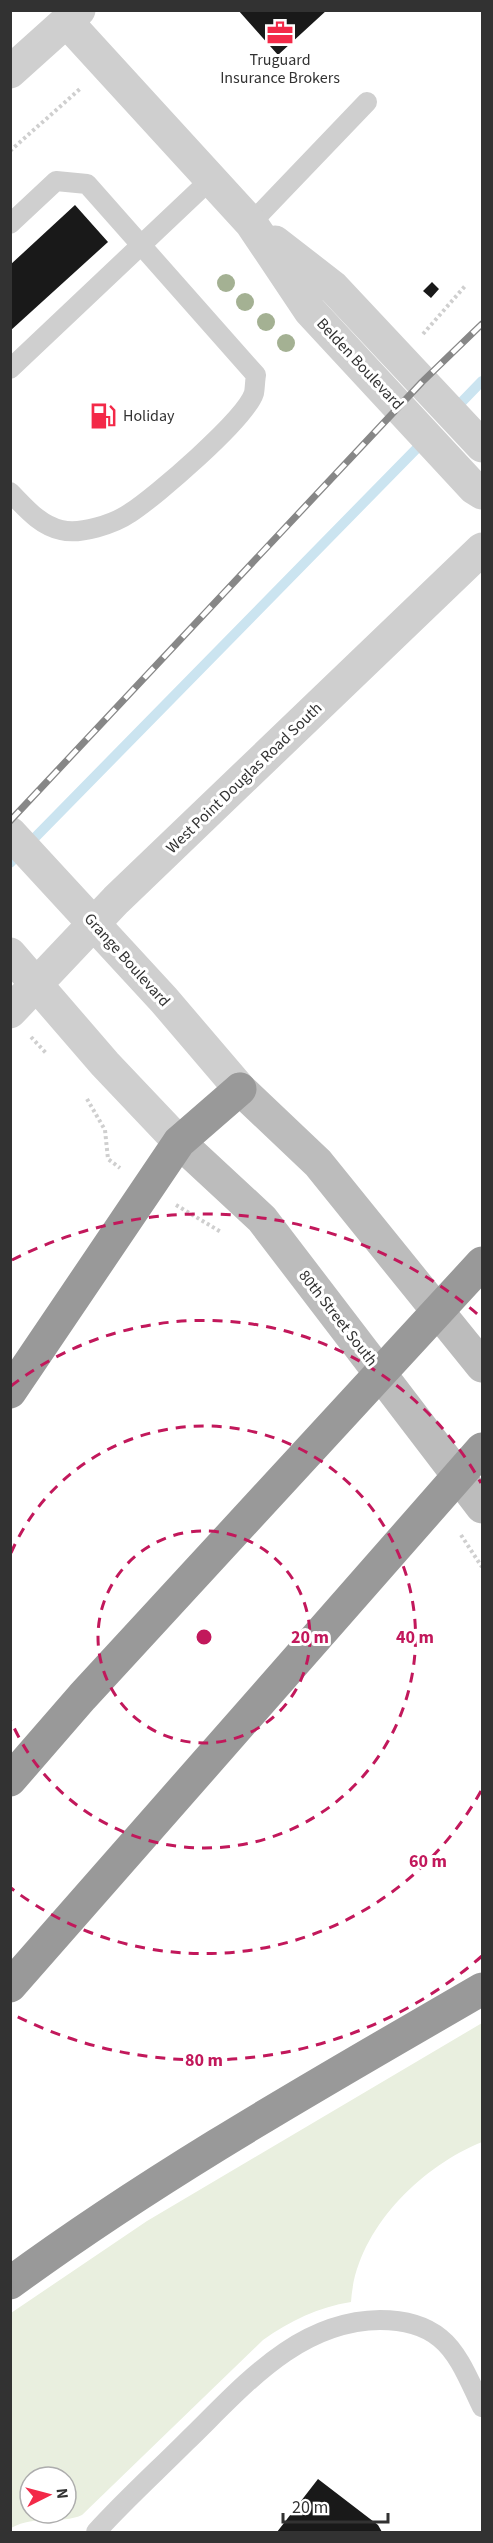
<svg xmlns="http://www.w3.org/2000/svg" width="493" height="2543" viewBox="0 0 493 2543" font-family="'Source Sans 3',sans-serif">
<rect width="100%" height="100%" fill="#fff"/>
<!-- green -->
<path fill="#e9efdf" fill-rule="evenodd" d="M482 2023V2142C420 2167 355 2231 351 2302 318 2307 290 2321 263 2340L82 2515C60 2525 37 2514 11 2528V2313L147 2221ZM30 2477H66V2513H30Z"/>
<g fill="none" stroke-linecap="round" stroke-linejoin="round">
<!-- stream -->
<path stroke="#cbe4f0" stroke-width="10" d="M453 411 482 381
M10 863 426 439"/>
</g>
<!-- building -->
<path fill="#191919" d="M238 10H327L278 55Z
M75 205 108 242 10 331V265Z
M432 282 439 289 431 298 423 291Z
M318 2479 378 2525 382 2532H277Z"/>
<g fill="none" stroke-linecap="round" stroke-linejoin="round">
<!-- path -->
<path stroke="#cfcfcf" stroke-width="4" stroke-dasharray="3 3" stroke-linecap="butt" d="M10 151 81 88
M423 334 466 285
M31 1037 46 1053
M87 1099 105 1130 108 1159 120 1168
M176 1205 221 1232
M461 1535 482 1567"/>
<!-- service -->
<path stroke="#cfcfcf" stroke-width="20" d="M251 223 367 102
M10 224 56 181 87 184 256 375C255 380 255 388 254 393 246 419 155 497 130 513 114 524 80 535 61 530 39 525 25 507 10 492
M10 369 211 179
M96 2532C124 2501 156 2472 186 2442 242 2388 296 2321 380 2320 402 2320 423 2324 440 2338 460 2354 471 2385 482 2407"/>
<!-- tertiary -->
<path stroke="#cfcfcf" stroke-width="33" d="M67 22 251 223 310 311 474 488 482 493
M10 72 79 10
M275 242 333 287 482 446
M10 833 164 1000 240 1089
M10 954 105 1064 179 1142
M10 1012 116 900 482 549"/>
<!-- secondary -->
<path stroke="#bcbcbc" stroke-width="33" d="M240 1089 318 1163 482 1366
M179 1142 262 1219 482 1507"/>
<!-- motorway -->
<path stroke="#999" stroke-width="33" d="M10 1392 179 1142 240 1089
M10 1780 82 1697 482 1263
M10 1986 482 1449
M10 2283C160 2173 322 2082 482 1989"/>
<!-- rail casing -->
<g stroke="#878787" stroke-width="7">
<path id="rail" d="M10 821 422 382 482 324"/>
</g>
<!-- rail -->
<use href="#rail" stroke="#fff" stroke-width="4.5" stroke-dasharray="14" stroke-linecap="butt"/>
</g>
<!-- trees -->
<g fill="#a4b193">
<circle cx="226" cy="283" r="9"/>
<circle cx="245" cy="302" r="9"/>
<circle cx="266" cy="322" r="9"/>
<circle cx="286" cy="343" r="9"/>
</g>
<!-- distance rings -->
<g fill="none" stroke="#c2185b" stroke-width="3" stroke-dasharray="10 8">
<circle cx="204" cy="1637" r="106"/>
<path d="M11 1553A211 211 0 1 1 11 1721"/>
<path d="M481 1791A317 317 0 0 1 11 1888M11 1386A317 317 0 0 1 481 1483"/>
<path d="M482 1956A423 423 0 0 1 12 2014M12 1260A423 423 0 0 1 482 1318"/>
</g>
<!-- icons -->
<defs>
<g id="office-bare" transform="scale(2.07)"><path d="M-6-3h4V-5.5h4V-3h4V5H-6ZM-1-4.5V-3h2v-1.5ZM-6 0V1H6V0Z" fill="#f32948" stroke="#fff" stroke-width="2.5" paint-order="stroke"/></g>
<g id="fuel-bare" transform="scale(2.07)"><path d="M-5.5-6h7V0h2V4h1.3V-2.5L3-4.5l.8-.8L6-3V5H2.5V1h-1V6h-7ZM-4.2-4.7v3.2H.2V-4.7Z" fill="#f32948" stroke="#fff" stroke-width="2.5" paint-order="stroke"/></g>
</defs>
<g fill-rule="evenodd">
<use href="#office-bare" x="280" y="33"/>
<use href="#fuel-bare" x="103" y="416"/>
</g>
<g text-anchor="middle" dominant-baseline="central" stroke-width="6" stroke-linejoin="round" paint-order="stroke">
<!-- poi labels -->
<g font-size="16" fill="#323232" stroke="#fff">
<text x="280" y="60">Truguard<tspan x="280" dy="18">Insurance Brokers</tspan></text>
<text x="123" y="416" text-anchor="start">Holiday</text>
</g>
<!-- street labels -->
<g font-size="16" fill="#323232" stroke="#fff">
<text transform="translate(360 364) rotate(47)">Belden Boulevard</text>
<text transform="translate(244 778) rotate(-44)">West Point Douglas Road South</text>
<text transform="translate(127 960) rotate(48)">Grange Boulevard</text>
<text transform="translate(338 1318) rotate(52)">80th Street South</text>
</g>
</g>
<circle cx="204" cy="1637" r="9" fill="#c2185b" stroke="#fff" stroke-width="3"/>
<g font-size="18" text-anchor="middle" font-weight="bold" fill="#c2185b" stroke="#fff" stroke-width="6" stroke-linejoin="round" paint-order="stroke">
<text x="310" y="1643">20 m</text>
<text x="415" y="1643">40 m</text>
<text x="428" y="1867">60 m</text>
<text x="204" y="2066">80 m</text>
</g>
<!-- border -->
<rect width="493" height="2543" fill="none" stroke="#323232" stroke-width="24"/>
<!-- north arrow -->
<g transform="translate(48 2495) rotate(84)"><circle r="28" fill="#ffffff" stroke="#adadad" stroke-width="1.5"/>
<path d="M0-4.5L10 22L0 15L-10 22Z" fill="#f32948"/>
<text y="-9" font-size="16" font-weight="bold" text-anchor="middle" fill="#323232">N</text>
</g>
<!-- scale -->
<path d="M283 2513v9h105v-9" fill="none" stroke="#323232" stroke-width="3"/>
<text x="292" y="2513" font-size="18" fill="#323232" stroke="#ffffff" stroke-width="4.5" paint-order="stroke">20 m</text>
</svg>
